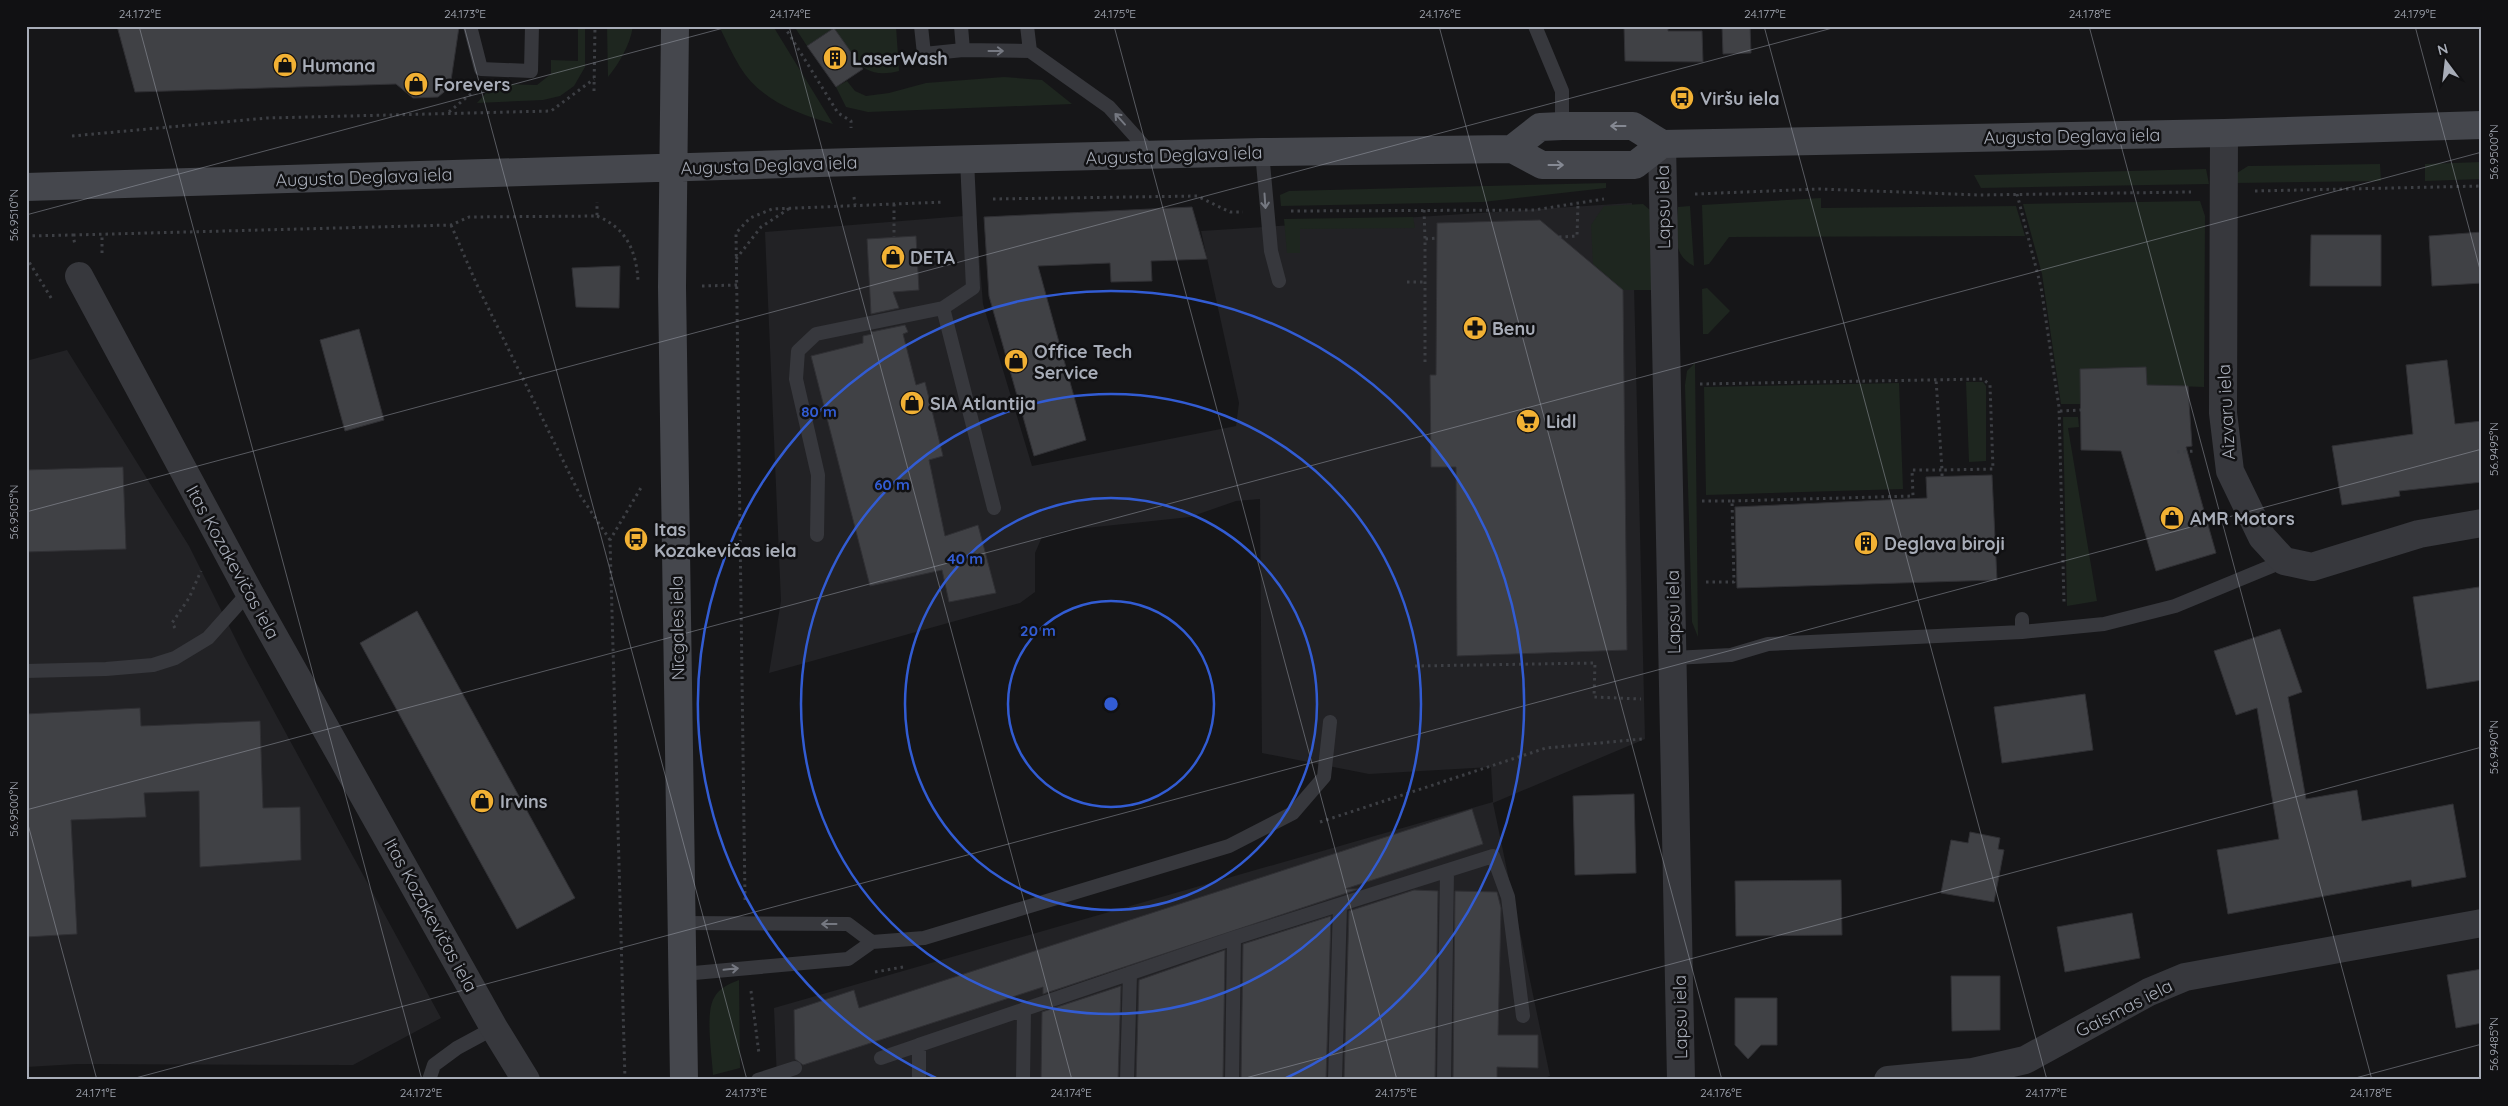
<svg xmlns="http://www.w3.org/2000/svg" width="2508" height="1106" viewBox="0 0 2508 1106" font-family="Quicksand,sans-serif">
<rect width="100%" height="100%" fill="#161618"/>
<!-- built -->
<path fill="#222225" d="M1632 203 1645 739 1493 803 1550 1076 1537 1080H777L774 1008 1493 802 1491 767 1369 774 1262 753 1260 499 1236 501 1190 517 1067 530 1042 537 1035 553V592L1020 603 769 673 781 601 765 232 976 215 983 304 1032 466 1236 426 1239 403 1201 231Z
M67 350 189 546 245 658 441 1018 353 1065 77 1064 26 1067V361Z"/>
<!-- green -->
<path fill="#1e261f" d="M578 26H585V67L574 86 560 96 543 100 477 103 494 84 537 85 551 74V60L578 61Z
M607 26H633C630 45 620 62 608 77Z
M719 26H773L833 124C798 114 760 100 740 67 732 54 726 40 719 26Z
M794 26H896L899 71C860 81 854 56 834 28L807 46Z
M1004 77 1042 80 1072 104 868 112 846 107 836 87 847 81 855 91 866 96 889 93 926 83Z
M2482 162V179L2425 181V164Z
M2380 164 2381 181 2235 183 2237 173 2248 166Z
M2206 169 2209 184 1981 188 1974 175Z
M1606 183V188L1483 202 1281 206 1280 195 1289 191Z
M1821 198V208L2016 206 2025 236 1729 237 1709 264 1704 265 1702 205Z
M2200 201 2205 216 2204 387 2147 385 2146 367 2081 369V404H2061L2042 274 2023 204Z
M1643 204 1650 210 1652 290H1623L1593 264 1591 225 1604 206Z
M1690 206 1694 266C1670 254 1677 230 1678 207Z
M1413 217 1415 228 1300 229V253H1287L1284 219Z
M1707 288 1730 311 1708 334H1703L1702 289Z
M1695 363 1698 637 1692 622 1685 385 1687 371Z
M1966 382H1983L1986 386V461L1969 462Z
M1899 383 1903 489 1706 495 1704 387Z
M2063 417H2078L2079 427 2068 428 2097 601 2067 606Z
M739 980 740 1068 713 1075C712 1056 705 1013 714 998 719 988 729 984 739 980Z"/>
<!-- building -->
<path fill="#404145" stroke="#303034" d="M117 26H439L459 27 450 87 438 97 413 98 396 84 135 92Z
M1624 26H1668V31H1702L1703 62 1625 61Z
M1722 26H1750L1751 53 1723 54Z
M834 28 863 69 836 87 807 46Z
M1192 207 1207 259 1151 261 1152 281 1111 282 1110 263 1038 266 1086 440 1034 456 989 296 984 217Z
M1540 220 1623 290 1627 650 1457 656 1456 467H1431L1430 375H1436L1437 223Z
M2482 232V283L2432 286 2429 236Z
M2311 235H2381V286H2310Z
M916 236 919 290 893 292 899 308 871 314 867 239Z
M620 266 619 308 576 307 572 268Z
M905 325 908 332 903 334 916 385 925 382 943 456 929 460 945 536 978 525 996 593 949 602 942 570 870 586 811 356 863 343V336L872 334 871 332Z
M359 329 384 420 345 431 320 340Z
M2447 360 2455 424 2482 421V482L2399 491 2400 496 2342 505 2332 446 2413 434 2406 365Z
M2146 367 2147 385 2188 386 2192 446 2186 447 2216 553 2156 571 2121 451 2081 450 2080 369Z
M123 467 126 549 26 552V470Z
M1992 475 1997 580 1737 588 1735 507 1927 498 1926 477Z
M2479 587 2482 601V680L2427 689 2413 597Z
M417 611 575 898 517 929 360 643Z
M2280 629 2302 692 2288 697 2306 799 2357 790 2362 821 2453 804 2466 877 2412 887 2411 880 2228 914 2217 850 2279 839 2257 708 2236 715 2214 651Z
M2085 694 2093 750 2002 763 1994 707Z
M140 708 141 726 260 721 263 808 300 807 301 860 200 867 199 791 144 793 146 817 71 820 77 934 26 937V714Z
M1634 794 1636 873 1575 875 1573 796Z
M1472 809 1483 844 1345 889H1359L1043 994V987L803 1065 795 1059 794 1010 854 990 859 1008Z
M1970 832 2000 838 1998 849 2004 850 1994 902 1941 893 1951 840 1968 843Z
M1841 880 1842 935 1736 936 1735 881Z
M1414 890 1438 891 1435 1080H1344L1349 911Z
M1455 891 1497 892 1501 908 1498 1035H1538V1068L1497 1067V1080H1453Z
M2132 913 2140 958 2065 972 2057 927Z
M1331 916 1326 1080H1241L1243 944Z
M1225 950 1223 1080H1136L1139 980Z
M2482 969V1023L2456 1028 2447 975Z
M1951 976H2000V1030L1952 1031Z
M1121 986 1118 1080H1041L1042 1012Z
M1735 998H1777V1045H1761L1748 1059 1735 1045Z"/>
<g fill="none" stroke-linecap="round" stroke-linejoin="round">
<!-- path -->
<path stroke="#3d3f44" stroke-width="3" stroke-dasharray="2.5 4" stroke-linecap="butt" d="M784 26 838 113 851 121V128
M594 91 595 26
M449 112 473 92
M72 136 267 118 551 111 594 79
M2255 191 2482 186
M1695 194 1820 189 1980 195 2191 192
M2017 194 2041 287 2059 407 2064 603
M854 197 855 205
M993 199 1197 196 1230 212H1243
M894 204V237
M1424 210 1425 239
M1291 211 1534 210 1604 199
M597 216C626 228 636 250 638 280
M451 225 477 285 580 495 610 540
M73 235 451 225 469 217 597 216V202
M26 236 73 235 75 245
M1559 237 1577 236 1578 203
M102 253V234
M26 257 53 301
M736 259 761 227 790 208
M1407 282H1425
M702 286 737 285
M1425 362V239L1437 238
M1700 384 1983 379 1990 385 1993 469 1942 470 1936 379
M2060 411 2081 410
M2177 452 2196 451
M1702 501H1732L1734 582H1703
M1732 501 1913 496 1912 470H1942V476
M175 628 172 623 189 598 201 571
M1415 666 1595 663 1594 697 1641 699
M1320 822 1546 748 1642 739
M745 900 736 233 750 218 772 209 944 202
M875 972 903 967
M751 991 759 1054
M625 1080 610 540 642 486"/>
<!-- lane -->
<path stroke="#37383d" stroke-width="14" d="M470 26 481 69 531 71 532 26
M921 26 924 54 963 50 1030 51 1109 107 1152 155
M961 26 963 50
M1027 26 1030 51
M1535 26 1562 91V126
M1262 152 1271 251 1279 281
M943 308 994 508
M817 535 818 475 796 379 798 351 816 334 943 308 973 288 967 160
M2022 632 2104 624 2175 606 2284 561
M1674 658 1731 655 1768 644 2022 632V619
M26 671 106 669 153 665 175 658 208 638 249 592
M681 923 848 924 872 942
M683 974 848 959 872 942 924 938 1229 846 1293 813 1324 777 1330 722
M881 1058 919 1045
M429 1080 434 1065 457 1048 494 1028
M758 1080 795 1068
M919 1080V1045L1234 938 1493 856 1508 897 1523 1016
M1023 1080 1024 1009
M1127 1080 1130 973
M1232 1080 1234 938
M1335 1080 1340 905
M1444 1080 1447 871"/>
<!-- street -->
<path stroke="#37383d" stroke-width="28" d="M2224 133 2223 413 2230 471 2262 537 2284 561 2312 567 2419 534 2482 523
M1662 144 1681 1080
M79 276 249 592 494 1028 526 1080
M1888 1080 1973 1072 2025 1060 2149 992 2185 977 2482 923"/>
<!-- secondary -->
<path stroke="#45474d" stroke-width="28" d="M675 26 672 287 684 1080
M1512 149 1540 127 1562 126H1633L1662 144 2224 133 2482 125
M26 187 853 162 1262 152 1512 149 1542 165H1635L1662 144"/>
</g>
<!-- one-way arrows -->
<defs><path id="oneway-shaft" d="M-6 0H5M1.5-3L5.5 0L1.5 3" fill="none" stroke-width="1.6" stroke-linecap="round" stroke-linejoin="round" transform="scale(1.25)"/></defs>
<g stroke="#757881">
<use href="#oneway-shaft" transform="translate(996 51)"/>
<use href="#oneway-shaft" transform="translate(1120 119) rotate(-132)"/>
<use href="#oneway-shaft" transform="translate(1265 201) rotate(86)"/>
<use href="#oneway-shaft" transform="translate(829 924) rotate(-180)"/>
<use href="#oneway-shaft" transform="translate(731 969) rotate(-6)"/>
</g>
<g stroke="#858993">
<use href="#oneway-shaft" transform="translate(1618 126) rotate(-180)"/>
<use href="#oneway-shaft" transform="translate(1556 165)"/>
</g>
<!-- ticks -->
<path fill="none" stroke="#a8adb8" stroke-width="1" stroke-opacity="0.45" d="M139 26 422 1080M464 26 747 1080M789 26 1072 1080M1114 26 1397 1080M1439 26 1722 1080M1764 26 2047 1080M2089 26 2372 1080M2415 26 2482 277M26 215 731 26M26 512 1840 26M26 810 2482 152M26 817 97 1080M128 1080 2482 449M1238 1080 2482 747M2348 1080 2482 1044"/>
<!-- distance rings -->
<g fill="none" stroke="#325cd3" stroke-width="2.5">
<circle cx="1111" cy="704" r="103"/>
<circle cx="1111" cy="704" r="206"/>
<circle cx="1111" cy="704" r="310"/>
<path d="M936 1078A413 413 0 1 1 1286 1078"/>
</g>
<!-- icons -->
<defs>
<g id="building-disc" transform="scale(1.25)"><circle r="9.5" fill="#f2b134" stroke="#111113"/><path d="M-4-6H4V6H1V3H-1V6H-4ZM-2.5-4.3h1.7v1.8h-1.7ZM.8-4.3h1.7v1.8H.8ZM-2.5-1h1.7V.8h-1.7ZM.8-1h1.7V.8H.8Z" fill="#111"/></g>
<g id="shop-disc" transform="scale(1.25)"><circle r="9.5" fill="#f2b134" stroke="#111113"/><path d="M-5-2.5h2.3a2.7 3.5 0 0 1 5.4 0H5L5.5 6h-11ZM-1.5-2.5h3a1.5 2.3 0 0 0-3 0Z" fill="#111"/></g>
<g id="bus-disc" transform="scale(1.25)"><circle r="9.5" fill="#f2b134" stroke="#111113"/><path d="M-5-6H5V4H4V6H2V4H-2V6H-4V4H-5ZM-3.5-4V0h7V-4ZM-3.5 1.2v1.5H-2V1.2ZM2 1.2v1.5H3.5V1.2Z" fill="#111"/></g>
<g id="pharmacy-disc" transform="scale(1.25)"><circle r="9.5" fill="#f2b134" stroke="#111113"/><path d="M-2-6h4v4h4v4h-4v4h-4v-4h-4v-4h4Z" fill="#111"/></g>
<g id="supermarket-disc" transform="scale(1.25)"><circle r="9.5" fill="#f2b134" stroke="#111113"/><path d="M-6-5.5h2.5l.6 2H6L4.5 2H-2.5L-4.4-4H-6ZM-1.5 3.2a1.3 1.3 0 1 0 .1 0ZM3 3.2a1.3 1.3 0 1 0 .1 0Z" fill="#111"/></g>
</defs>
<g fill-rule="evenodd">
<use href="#building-disc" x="835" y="58"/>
<use href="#shop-disc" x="285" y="65"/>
<use href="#shop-disc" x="416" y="84"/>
<use href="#bus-disc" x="1682" y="98"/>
<use href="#shop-disc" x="893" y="257"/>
<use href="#pharmacy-disc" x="1475" y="328"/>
<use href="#shop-disc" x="1016" y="361"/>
<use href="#shop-disc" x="912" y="403"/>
<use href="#supermarket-disc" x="1528" y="421"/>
<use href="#shop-disc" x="2172" y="518"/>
<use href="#bus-disc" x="636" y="539"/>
<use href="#building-disc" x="1866" y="543"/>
<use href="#shop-disc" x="482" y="801"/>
</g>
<g text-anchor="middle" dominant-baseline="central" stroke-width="5" stroke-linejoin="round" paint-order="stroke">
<!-- poi labels -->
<g font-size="18" font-weight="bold" fill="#a8adb8" stroke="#111113" text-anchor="start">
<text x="852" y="58">LaserWash</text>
<text x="302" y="65">Humana</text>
<text x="434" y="84">Forevers</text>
<text x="1700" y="98">Viršu iela</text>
<text x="910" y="257">DETA</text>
<text x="1492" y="328">Benu</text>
<text x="1034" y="351">Office Tech<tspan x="1034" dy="21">Service</tspan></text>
<text x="930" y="403">SIA Atlantija</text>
<text x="1546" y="421">Lidl</text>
<text x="2190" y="518">AMR Motors</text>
<text x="654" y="529">Itas<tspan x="654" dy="21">Kozakevičas iela</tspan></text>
<text x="1884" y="543">Deglava biroji</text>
<text x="500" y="801">Irvins</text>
</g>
<!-- street labels -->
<g font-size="18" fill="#a8adb8" stroke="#111113">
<text transform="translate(2072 136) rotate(-1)">Augusta Deglava iela</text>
<text transform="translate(1174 155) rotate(-2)">Augusta Deglava iela</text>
<text transform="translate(769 165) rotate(-2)">Augusta Deglava iela</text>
<text transform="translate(364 177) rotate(-2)">Augusta Deglava iela</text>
<text transform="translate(1663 207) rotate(-91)">Lapsu iela</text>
<text transform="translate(2226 412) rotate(-93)">Aizvaru iela</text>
<text transform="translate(233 562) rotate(61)">Itas Kozakevičas iela</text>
<text transform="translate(1673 612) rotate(-91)">Lapsu iela</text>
<text transform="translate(677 628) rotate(-91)">Nīcgales iela</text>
<text transform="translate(431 915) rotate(61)">Itas Kozakevičas iela</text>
<text transform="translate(2124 1008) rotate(-27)">Gaismas iela</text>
<text transform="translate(1680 1017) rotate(-91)">Lapsu iela</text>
</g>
</g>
<circle cx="1111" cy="704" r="8" fill="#325cd3" stroke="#111113" stroke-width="2.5"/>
<g font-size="15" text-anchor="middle" font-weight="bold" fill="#325cd3" stroke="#111113" stroke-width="5" stroke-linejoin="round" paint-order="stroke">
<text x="819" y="417">80 m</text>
<text x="892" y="490">60 m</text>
<text x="965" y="564">40 m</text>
<text x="1038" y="636">20 m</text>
</g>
<!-- border -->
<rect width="2508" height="1106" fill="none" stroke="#111113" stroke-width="55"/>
<!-- north arrow -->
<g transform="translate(2446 62) rotate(345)" stroke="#111113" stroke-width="4" paint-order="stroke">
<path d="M0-4L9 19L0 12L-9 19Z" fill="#a8adb8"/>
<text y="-8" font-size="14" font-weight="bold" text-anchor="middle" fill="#a8adb8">N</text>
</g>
<rect x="28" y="28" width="2452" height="1050" fill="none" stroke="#a8adb8" stroke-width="2"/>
<g font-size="12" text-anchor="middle" fill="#a8adb8">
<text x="140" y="18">24.172°E</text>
<text x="465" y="18">24.173°E</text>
<text x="790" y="18">24.174°E</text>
<text x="1115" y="18">24.175°E</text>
<text x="1440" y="18">24.176°E</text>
<text x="1765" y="18">24.177°E</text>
<text x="2090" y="18">24.178°E</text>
<text x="2415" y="18">24.179°E</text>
<text transform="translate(2494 152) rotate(-90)" y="4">56.9500°N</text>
<text transform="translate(14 215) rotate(-90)" y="4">56.9510°N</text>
<text transform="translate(2494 449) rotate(-90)" y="4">56.9495°N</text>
<text transform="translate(14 512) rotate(-90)" y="4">56.9505°N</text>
<text transform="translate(2494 747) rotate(-90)" y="4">56.9490°N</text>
<text transform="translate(14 809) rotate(-90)" y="4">56.9500°N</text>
<text transform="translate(2494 1044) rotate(-90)" y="4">56.9485°N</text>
<text x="96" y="1097">24.171°E</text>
<text x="421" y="1097">24.172°E</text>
<text x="746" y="1097">24.173°E</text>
<text x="1071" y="1097">24.174°E</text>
<text x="1396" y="1097">24.175°E</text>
<text x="1721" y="1097">24.176°E</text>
<text x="2046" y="1097">24.177°E</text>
<text x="2371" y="1097">24.178°E</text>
</g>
</svg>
